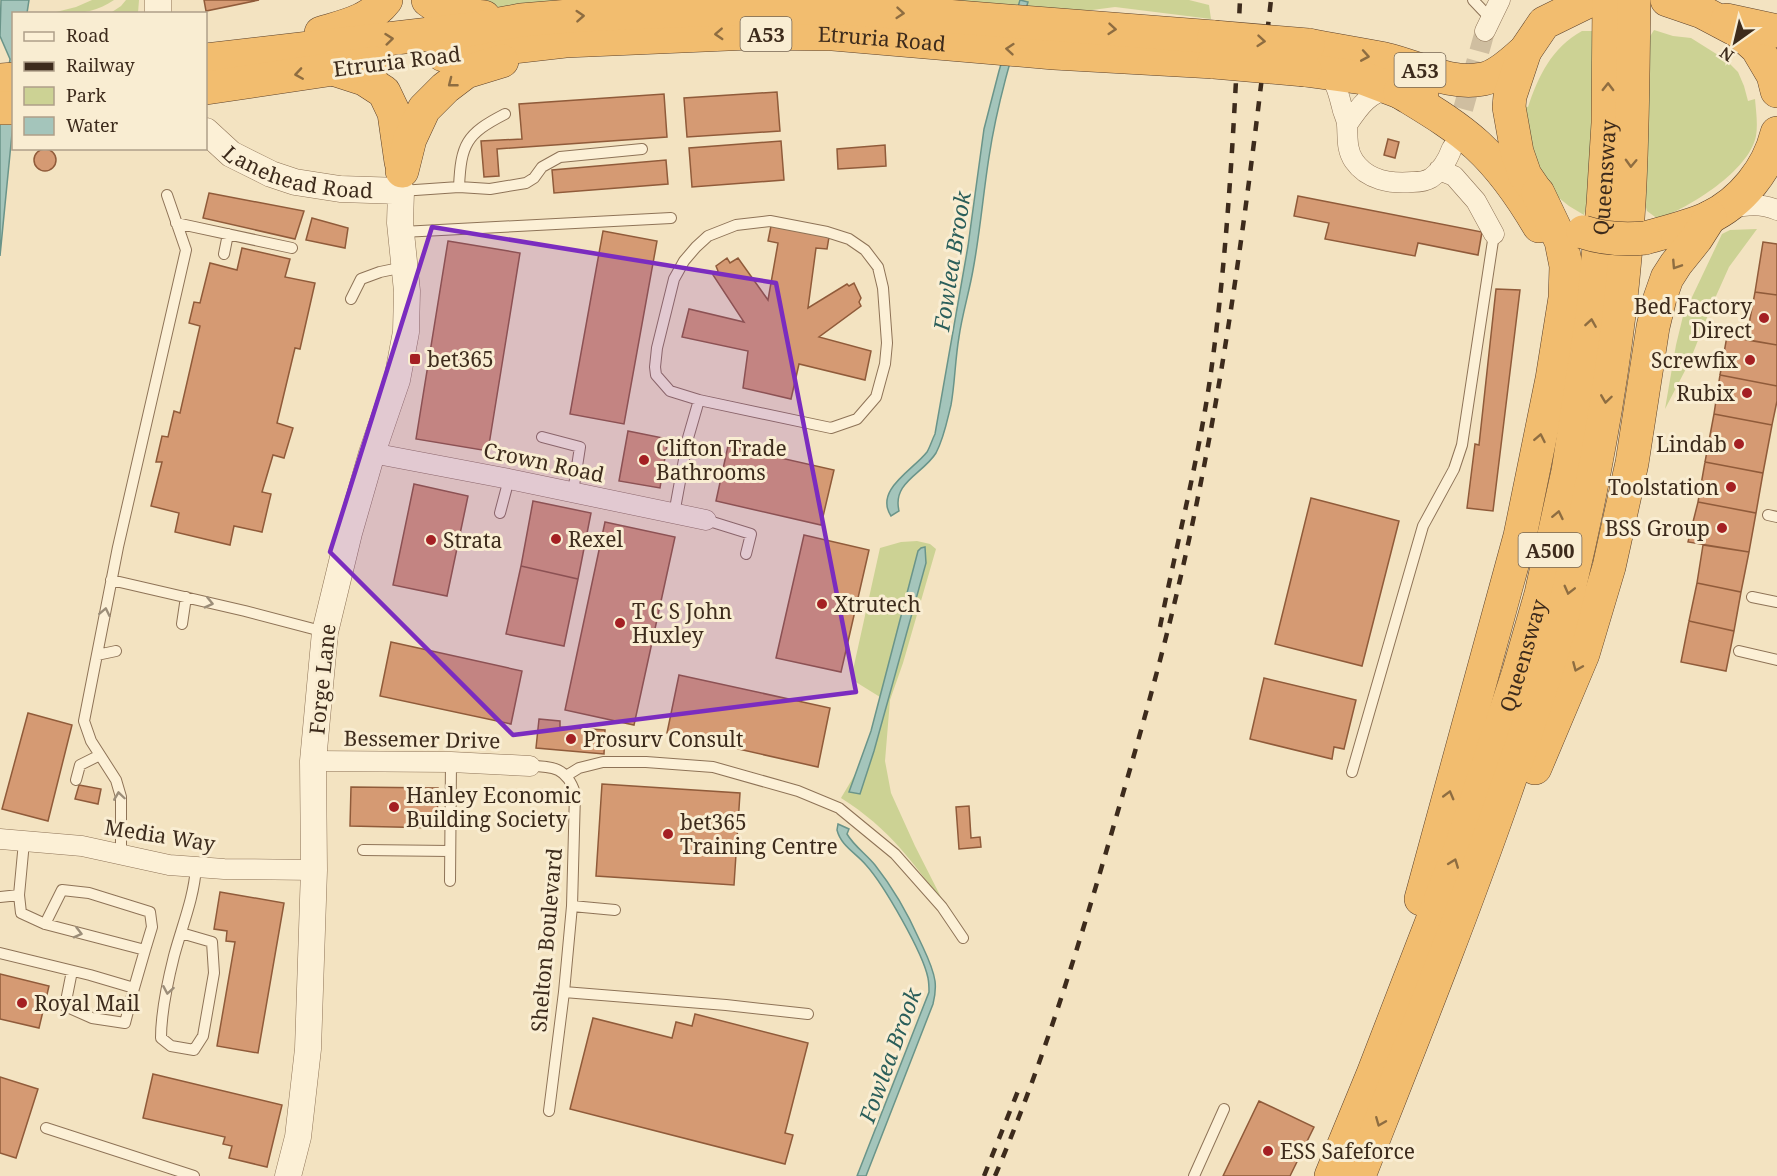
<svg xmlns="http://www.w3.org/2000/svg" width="1777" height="1176" viewBox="0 0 1777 1176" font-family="'Noto Serif',serif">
<rect width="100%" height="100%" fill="#f3e3c1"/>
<!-- green -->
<path fill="#ccd294" d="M92 0H114C93 14 77 14 52 13L76 7Z
M126 0H139L138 13 112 12 121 6Z
M439 0H628L497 10Z
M953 0H1189L1209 5 1211 19 1115 7 1077 12Z
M1654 30 1673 36 1691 38 1726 60 1738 72 1744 86 1748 101 1755 99C1756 111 1758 124 1756 136 1749 171 1690 207 1658 219L1647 211 1640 187 1644 46Z
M1582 31H1595L1589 196 1584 215 1569 206 1554 194 1535 162 1524 106 1528 107C1538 77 1552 47 1582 31Z
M1757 229 1729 267 1712 305 1689 363 1665 409 1676 345 1683 316 1722 234 1730 230Z
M917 541 930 544 936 549 903 663 890 700 885 761 891 793 915 846 948 911C916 865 889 828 841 798L857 771 849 792 860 794 874 751 926 563 918 551 880 697 851 679 880 548 901 542Z"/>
<!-- water -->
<path fill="#a4c5bb" stroke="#6a9489" stroke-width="1.5" d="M1 0H29L27 13 14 14V113L0 256V122L10 59 0 36Z
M1020 0 1028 2C1012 54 997 104 989 157 983 195 980 233 973 270 969 293 962 315 959 337 955 360 955 383 951 405 947 421 944 438 936 453 923 474 892 482 899 511L891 516C874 490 913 470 927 452 930 447 932 440 935 434L968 246 984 129 999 71Z
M925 547 926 563 874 751 860 794 849 792 871 731 918 551 921 548Z
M838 824 849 829 847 834C854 846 866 854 875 865 894 889 908 914 920 941 926 954 933 967 935 981 936 989 935 996 933 1004L866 1176H857L929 992C929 988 929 983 928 978 923 953 884 885 866 865 856 853 841 846 837 830Z"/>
<!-- building -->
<path fill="#d59a73" stroke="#905b3a" stroke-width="1.5" d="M204 0H259L206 11Z
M777 92 780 131 687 137 684 98Z
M664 94 667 137 497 149 499 176 484 177 481 141 522 139 519 104Z
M1388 139 1399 142 1395 158 1384 155Z
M781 141 784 180 692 187 689 148Z
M885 145 886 166 838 169 837 149Z
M34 160a11 11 0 1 1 22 0a11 11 0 1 1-22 0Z
M666 160 668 184 554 193 552 170Z
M209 193 304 211 295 239 203 218Z
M1298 196 1482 232 1478 255 1418 243 1415 256 1325 239 1329 223 1294 216Z
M312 218 348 228 345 248 306 240Z
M771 226 829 237 827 249 816 248 808 308 847 284 849 286 854 283 861 298 859 302 861 306 819 337 871 351 865 380 799 364 791 399 743 388 748 351 682 337 689 309 744 322 713 275 718 271 716 266 727 258 730 263 738 258 768 300 778 243 768 241Z
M603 231 657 241 624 424 570 414Z
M448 241 520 253 488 451 416 439Z
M1763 242 1777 244V295L1755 292Z
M242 248 290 259 285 277 315 283 300 349 295 348 277 423 293 428 284 458 273 455 262 492 271 494 262 532 234 526 230 545 175 532 179 513 151 506 162 462H156L162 436 168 437 174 411 180 413 200 326 189 323 194 302 200 303 210 263 237 270Z
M1496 289 1520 290 1493 511 1467 508 1475 444 1479 445Z
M1755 292 1777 295V345L1746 340Z
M1727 336 1777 345V386L1720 375Z
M1720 375 1777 386V401L1772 425 1714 414Z
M1714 414 1772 425 1763 473 1705 462Z
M628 431 668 439 660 488 619 481Z
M728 446 834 470 821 525 716 501Z
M1705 462 1763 473 1756 513 1698 502Z
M414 484 468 496 447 596 393 585Z
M1311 498 1399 521 1362 666 1275 644Z
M533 501 591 513 578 579 521 566Z
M1698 502 1756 513 1749 552 1688 542Z
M605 522 675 537 634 725 565 710Z
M804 535 869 550 841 672 776 658Z
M1703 545 1749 552 1741 592 1697 583Z
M521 566 578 579 564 646 506 634Z
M1697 583 1741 592 1734 631 1689 621Z
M1689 621 1734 631 1726 671 1681 662Z
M391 642 522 671 511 724 380 696Z
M679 675 830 708 818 767 667 733Z
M1264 678 1356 700 1344 749 1334 747 1332 759 1250 739Z
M28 713 72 725 48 821 2 809Z
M539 719 560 721V727L605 730 604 754 536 748Z
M602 784 740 793 734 885 596 876Z
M79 785 101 789 98 804 75 799Z
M351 787 438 788 437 828 350 826Z
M969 806 971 838 980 837 981 847 959 849 956 807Z
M220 892 284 903 258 1053 217 1046 235 942 226 941 227 931 214 929Z
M0 974 49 986 39 1028 0 1019Z
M695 1014 808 1043 785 1133 793 1135 785 1164 570 1109 593 1018 672 1038 676 1022 692 1026Z
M153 1074 282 1105 267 1167 229 1158 232 1146 223 1144 225 1137 143 1118Z
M0 1077 38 1089 16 1158 0 1153Z
M1259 1101 1314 1127 1290 1176H1223Z"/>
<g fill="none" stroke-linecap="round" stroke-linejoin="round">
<!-- minor-tunnel -->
<path stroke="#cfbea0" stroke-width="20" stroke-dasharray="20 10" stroke-linecap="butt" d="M1455 138 1485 31"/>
<!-- service casing -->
<g stroke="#8e7357" stroke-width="12">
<path id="service" d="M1473 0 1491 19
M459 187 490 189 526 183 534 178 542 167 560 157 642 149
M401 191 459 187C461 144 466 134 505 114
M176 223 292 248
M402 232 671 218
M224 254 228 234
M351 299 361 279 380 272 404 267
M542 437 580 447 573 492
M500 513 509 479
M674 514 688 438 699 400 670 391 656 375 655 367 657 348 674 279 684 261 696 247 708 236 736 225 770 221 827 232 849 239 865 250 878 267 883 288 887 343 885 364 876 397 857 419 831 428 699 400
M1768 515 1777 517
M706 520 751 534 746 554
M111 580 245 611 325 632
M1752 597 1777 602
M182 624 186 597
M1739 651 1777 660
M97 655 116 651
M530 766C553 766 567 768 575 793L572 906 564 992 549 1111
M1352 772 1423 526 1454 469 1462 445 1494 234
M566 776 579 768 603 762H646L713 767 798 791 839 808 895 854 942 907 963 938
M76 780 80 765 100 755
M363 850 450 851
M121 854V797L116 780 91 741 84 721 118 547 186 250 167 195
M450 881 451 762
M0 897 19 895
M572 906 615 910
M45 924 62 890 89 893 150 912 152 927 145 950
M181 933 212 942 214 973 203 1036 194 1050 171 1046 161 1038C161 1014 168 980 174 956 182 926 194 898 196 867
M0 953 90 975 134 988 145 950 45 924 21 913 19 895 24 842
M72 971 65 1006 92 1018 125 1023 134 988
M564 992 726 1005 808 1014
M46 1128 194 1176
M1194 1176 1224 1109"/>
</g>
<!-- minor casing -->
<g stroke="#8e7357" stroke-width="21">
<path id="minor" d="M1485 31 1500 0
M1328 73C1337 86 1338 92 1342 107 1343 113 1347 119 1347 125 1348 137 1346 149 1354 161 1367 180 1391 184 1413 182 1419 182 1426 181 1431 178 1441 171 1448 159 1452 148
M1347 125C1357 110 1371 88 1392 91
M1439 170 1454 176 1476 201 1494 234
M1730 208C1746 205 1761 203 1777 210
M372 453 509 479 706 520
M313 761 451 762 530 766
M0 839 82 846 169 865 224 869 314 870"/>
</g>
<!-- tertiary casing -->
<g stroke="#8e7357" stroke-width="27">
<g id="tertiary">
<path d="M158 14V0"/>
<path id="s1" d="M206 131 231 154 271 174 295 182 340 189 401 191 400 223 407 291 406 332 397 380 372 453 349 533 325 632 313 761 314 870 308 1049 298 1137 288 1176"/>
</g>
</g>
<!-- trunk casing -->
<g stroke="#5c412b" stroke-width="34">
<g id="trunk">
<path d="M428 0 446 13 484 17"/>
<path d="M1667 0 1702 12 1738 31 1757 48 1773 75 1777 91"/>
<path d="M1727 20 1777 31"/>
<path d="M321 33C344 26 370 21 386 0"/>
<path d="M1308 45C1333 50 1359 54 1385 59 1417 66 1449 86 1483 79 1499 76 1513 61 1525 51"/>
<path id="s2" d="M443 55 565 41 751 33 833 34 1054 53 1214 62"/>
<path d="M206 60 473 29 521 20 581 15 746 8H843L1214 37"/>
<path d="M333 69 364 79 384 92 394 113 401 162"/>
<path d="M1305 70 1363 78 1400 92 1422 94"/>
<path d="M0 80 14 79"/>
<path d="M206 88 374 63"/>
<path d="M1400 92C1426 108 1454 124 1477 145 1502 168 1522 197 1539 226"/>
<path d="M0 108H14"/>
<path d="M402 171 410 139 424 109 445 88 466 72 502 61"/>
<path d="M1538 194 1525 175 1517 152 1509 107 1510 96 1525 51 1544 23 1591 0"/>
<path d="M1645 238C1666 232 1688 227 1708 218 1742 202 1768 169 1777 133"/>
<path d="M1535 768 1583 654 1609 567 1632 463 1653 327 1660 298 1667 278 1676 264 1696 239 1710 217"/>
<path d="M1421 899 1520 536 1552 379 1565 298 1566 266 1561 241 1538 193"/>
<path id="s3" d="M1331 1176 1373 1074 1463 841 1518 674 1541 594 1568 471 1593 310 1603 204 1608 123 1609 0"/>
<path d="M1359 1176C1409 1049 1460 922 1505 793 1528 726 1553 658 1569 589 1599 462 1622 332 1629 202 1633 135 1633 67 1634 0"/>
</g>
</g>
<!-- service -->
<use href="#service" stroke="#fcf0d6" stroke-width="10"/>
<!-- minor -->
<use href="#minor" stroke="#fcf0d6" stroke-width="20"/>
<!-- tertiary -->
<use href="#tertiary" stroke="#fcf0d6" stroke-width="26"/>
<!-- trunk -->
<use href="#trunk" stroke="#f2bd6f" stroke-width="33"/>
<!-- rail -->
<path stroke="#3d2b1c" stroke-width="4.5" stroke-dasharray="10 10" stroke-linecap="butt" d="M1160 627C1177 542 1199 458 1211 372 1228 249 1234 124 1240 0
M984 1176 1018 1091
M995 1176C1041 1068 1076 955 1109 842 1135 752 1161 663 1182 571 1225 383 1249 191 1271 0"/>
<!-- trunk-bridge casing -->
<g stroke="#5c412b" stroke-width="34" stroke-linecap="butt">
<path id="trunk-bridge" d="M1214 37 1308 45
M1214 62 1305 70
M1583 232C1604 239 1623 240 1645 238"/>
</g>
<!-- trunk-bridge -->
<use href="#trunk-bridge" stroke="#f2bd6f" stroke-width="33"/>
</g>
<!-- one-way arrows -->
<defs><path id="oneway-chevron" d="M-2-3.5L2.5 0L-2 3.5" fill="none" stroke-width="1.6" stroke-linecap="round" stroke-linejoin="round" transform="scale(1.5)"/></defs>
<g stroke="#8e6d41">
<use href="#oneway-chevron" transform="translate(900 13) rotate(5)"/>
<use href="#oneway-chevron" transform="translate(580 16) rotate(-4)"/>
<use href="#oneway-chevron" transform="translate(1112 29) rotate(5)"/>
<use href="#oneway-chevron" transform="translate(719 34) rotate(177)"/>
<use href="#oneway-chevron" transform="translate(389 39) rotate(-6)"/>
<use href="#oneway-chevron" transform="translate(1261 41) rotate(5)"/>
<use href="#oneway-chevron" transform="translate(1010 49) rotate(-175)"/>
<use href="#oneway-chevron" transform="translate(1365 56) rotate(10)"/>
<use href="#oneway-chevron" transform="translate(299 74) rotate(171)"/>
<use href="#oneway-chevron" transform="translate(452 83) rotate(142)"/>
<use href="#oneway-chevron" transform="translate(1608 87) rotate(-89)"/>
<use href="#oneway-chevron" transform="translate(1631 163) rotate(92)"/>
<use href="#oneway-chevron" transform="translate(1676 265) rotate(123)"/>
<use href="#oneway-chevron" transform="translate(1591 323) rotate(-81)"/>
<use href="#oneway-chevron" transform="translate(1606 399) rotate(98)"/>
<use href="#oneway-chevron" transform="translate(1540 438) rotate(-79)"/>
<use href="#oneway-chevron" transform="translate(1558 515) rotate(-78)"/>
<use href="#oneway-chevron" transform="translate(1569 590) rotate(104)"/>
<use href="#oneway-chevron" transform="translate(1577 667) rotate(113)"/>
<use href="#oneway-chevron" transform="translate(1449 795) rotate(-75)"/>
<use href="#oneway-chevron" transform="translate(1454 863) rotate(-69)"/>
<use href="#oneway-chevron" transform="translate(1380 1122) rotate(112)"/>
</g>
<g stroke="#9c8e79">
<use href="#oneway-chevron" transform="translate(209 603) rotate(13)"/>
<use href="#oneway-chevron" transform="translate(105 612) rotate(-78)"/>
<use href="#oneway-chevron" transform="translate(119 796) rotate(-98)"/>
<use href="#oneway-chevron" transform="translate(78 933) rotate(14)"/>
<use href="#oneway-chevron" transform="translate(168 990) rotate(100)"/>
</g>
<!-- marked area -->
<path fill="#7b2cbf" fill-opacity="0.2" stroke="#7b2cbf" stroke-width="4.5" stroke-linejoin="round" d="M432 227 776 283 856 692 513 735 330 552Z"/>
<!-- markers -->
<g fill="#a42023" stroke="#f9edd2" stroke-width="2">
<circle cx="1764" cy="318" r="6"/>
<rect x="409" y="353" width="12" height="12" rx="3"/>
<circle cx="1750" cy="360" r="6"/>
<circle cx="1747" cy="393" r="6"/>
<circle cx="1739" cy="444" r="6"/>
<circle cx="644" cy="460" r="6"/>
<circle cx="1731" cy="487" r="6"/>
<circle cx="1722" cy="528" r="6"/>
<circle cx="556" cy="539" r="6"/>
<circle cx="431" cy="540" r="6"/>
<circle cx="822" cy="604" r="6"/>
<circle cx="620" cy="623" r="6"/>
<circle cx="571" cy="739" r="6"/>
<circle cx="394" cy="807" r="6"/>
<circle cx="668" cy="834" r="6"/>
<circle cx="22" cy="1003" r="6"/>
<circle cx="1268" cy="1151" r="6"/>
</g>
<g text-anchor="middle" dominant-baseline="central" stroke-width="6" stroke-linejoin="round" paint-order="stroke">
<!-- shield labels -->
<g fill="#f9edd2" stroke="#756553" stroke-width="1.5">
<rect x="740.5" y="17" width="51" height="34" rx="4.5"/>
<rect x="1394.5" y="53" width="51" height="34" rx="4.5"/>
<rect x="1518.5" y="533" width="63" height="34" rx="4.5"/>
</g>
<g font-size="20" font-weight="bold" fill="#3d2b1c">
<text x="766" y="34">A53</text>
<text x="1420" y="70">A53</text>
<text x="1550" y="550">A500</text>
</g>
<!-- street labels -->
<g font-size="21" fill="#3d2b1c" stroke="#f9edd2">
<text stroke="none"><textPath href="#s2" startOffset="440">Etruria Road</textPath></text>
<text transform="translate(397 61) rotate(-7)">Etruria Road</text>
<text stroke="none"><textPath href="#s1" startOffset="105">Lanehead Road</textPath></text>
<text stroke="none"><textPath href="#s3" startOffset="1041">Queensway</textPath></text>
<text transform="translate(544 462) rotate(12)">Crown Road</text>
<text stroke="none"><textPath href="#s3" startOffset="555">Queensway</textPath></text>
<text transform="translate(322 679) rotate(-84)">Forge Lane</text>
<text transform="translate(422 739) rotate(1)">Bessemer Drive</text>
<text transform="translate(160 835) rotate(9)">Media Way</text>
<text transform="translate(546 940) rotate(-85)">Shelton Boulevard</text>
</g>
<!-- poi labels -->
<g font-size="21" fill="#3d2b1c" stroke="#f9edd2" text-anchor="start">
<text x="1752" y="306" text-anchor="end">Bed Factory<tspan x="1752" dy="24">Direct</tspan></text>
<text x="427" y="359">bet365</text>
<text x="1738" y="360" text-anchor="end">Screwfix</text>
<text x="1735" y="393" text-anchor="end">Rubix</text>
<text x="1727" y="444" text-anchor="end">Lindab</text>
<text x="656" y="448">Clifton Trade<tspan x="656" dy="24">Bathrooms</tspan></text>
<text x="1719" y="487" text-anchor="end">Toolstation</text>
<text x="1710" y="528" text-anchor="end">BSS Group</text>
<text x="568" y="539">Rexel</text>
<text x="443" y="540">Strata</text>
<text x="834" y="604">Xtrutech</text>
<text x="632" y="611">T C S John<tspan x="632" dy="24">Huxley</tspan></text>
<text x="583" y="739">Prosurv Consult</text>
<text x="406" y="795">Hanley Economic<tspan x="406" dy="24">Building Society</tspan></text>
<text x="680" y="822">bet365<tspan x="680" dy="24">Training Centre</tspan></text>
<text x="34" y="1003">Royal Mail</text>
<text x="1280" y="1151">ESS Safeforce</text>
</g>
<!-- water labels -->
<g font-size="22" font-style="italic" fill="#2a5e5a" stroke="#f9edd2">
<text transform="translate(951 261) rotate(-81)">Fowlea Brook</text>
<text transform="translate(889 1055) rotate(-70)">Fowlea Brook</text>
</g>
</g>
<!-- legend -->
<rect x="12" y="12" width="195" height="138" fill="#f9edd2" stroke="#ae9f89" stroke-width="1.5"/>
<rect x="24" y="32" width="30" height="9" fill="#fcf0d6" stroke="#ae9f89" stroke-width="1.5"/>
<text x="66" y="42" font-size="18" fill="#3d2b1c">Road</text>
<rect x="24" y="62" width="30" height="9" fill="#3d2b1c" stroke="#ae9f89" stroke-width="1.5"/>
<text x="66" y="72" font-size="18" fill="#3d2b1c">Railway</text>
<rect x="24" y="87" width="30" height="18" fill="#ccd294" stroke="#ae9f89" stroke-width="1.5"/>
<text x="66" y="102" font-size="18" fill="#3d2b1c">Park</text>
<rect x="24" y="117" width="30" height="18" fill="#a4c5bb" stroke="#ae9f89" stroke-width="1.5"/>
<text x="66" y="132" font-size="18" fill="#3d2b1c">Water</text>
<!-- north arrow -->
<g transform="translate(1735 42) rotate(214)" stroke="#f9edd2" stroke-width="4.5" paint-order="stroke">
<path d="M0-4.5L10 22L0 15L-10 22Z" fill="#3d2b1c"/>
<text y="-9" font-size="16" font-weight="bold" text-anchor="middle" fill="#3d2b1c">N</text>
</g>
</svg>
